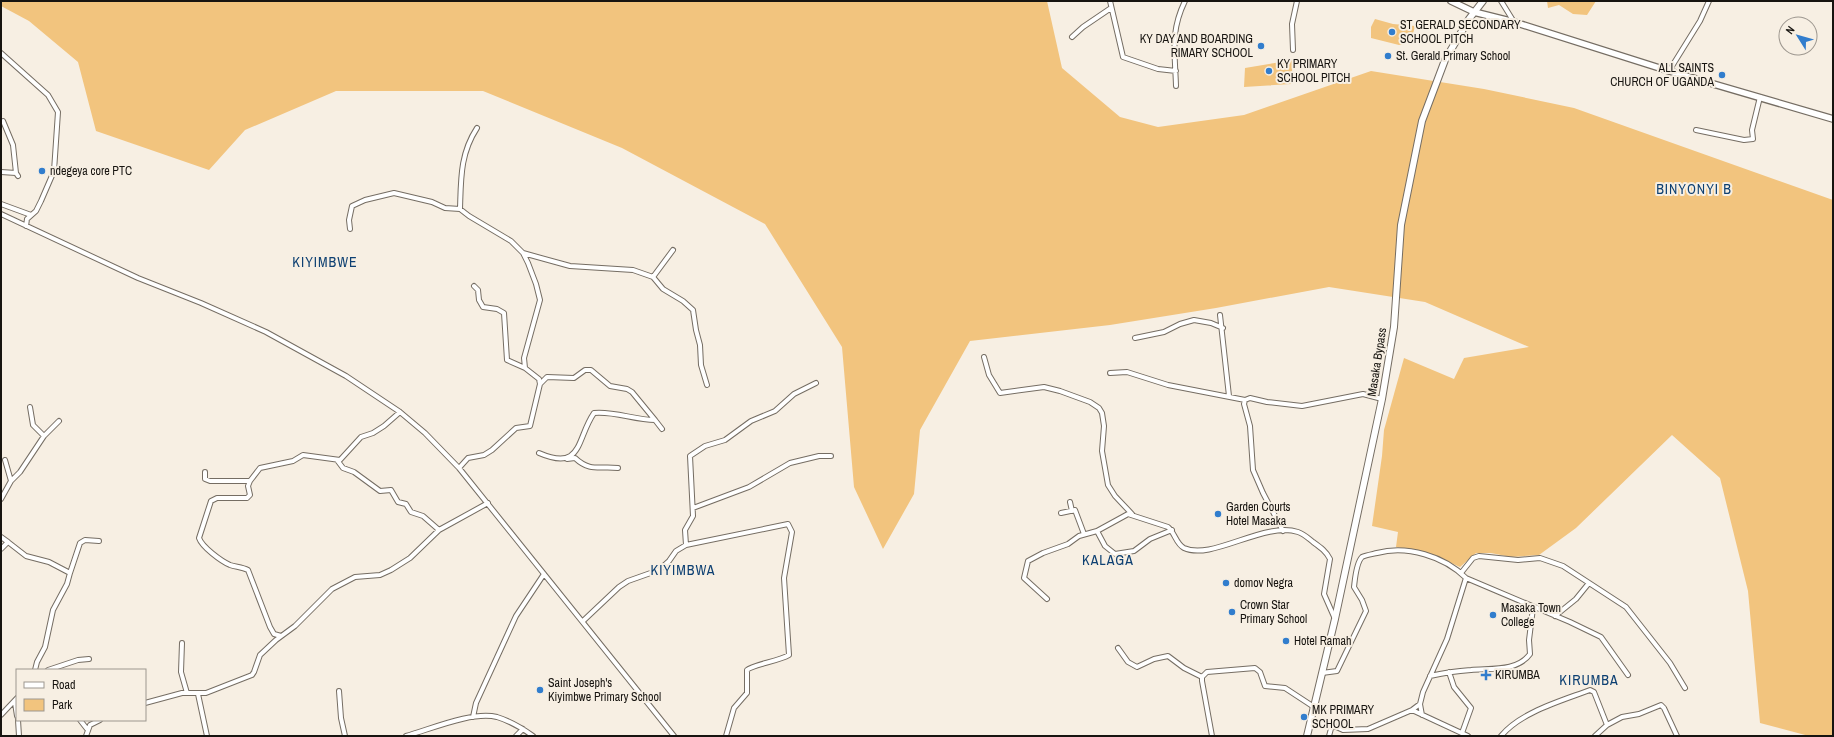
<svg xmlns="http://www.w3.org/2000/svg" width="1834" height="737" viewBox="0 0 1834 737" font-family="'Archivo Narrow',sans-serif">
<rect width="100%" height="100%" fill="#f7efe3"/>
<!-- green -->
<path fill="#f2c47e" d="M1 1H1047L1062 68 1120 117 1158 127 1244 115 1371 71 1484 89 1574 108 1833 200V736H1809L1760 723 1748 591 1720 478 1672 435 1576 528 1539 555 1511 557 1491 553H1476L1460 567 1429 553 1396 547 1398 532 1372 526 1382 456 1384 430 1404 358 1454 379 1464 358 1529 347 1425 302 1329 287 1216 308 1110 325 970 341 920 430 914 494 883 549 854 487 842 347 765 224 622 148 483 91H336L245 130 209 170 96 131 78 62 29 21 1 6Z
M1547 1H1596L1587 15 1573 14 1559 5 1548 8Z
M1375 19 1393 24 1415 26 1411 42 1399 45 1371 38V27Z
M1293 60 1291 84 1244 87 1245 68Z"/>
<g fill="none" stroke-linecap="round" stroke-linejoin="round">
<!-- minor casing -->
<g stroke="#756d63" stroke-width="6">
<path id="minor" d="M1110 1 1123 57 1158 69 1176 71
M1501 1 1514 22
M1072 37 1083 27 1111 8
M1293 50 1292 24 1297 1
M1 53 48 95 58 112 54 171 41 201 36 211 27 219 26 226
M1669 71 1700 21 1709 1
M1176 86C1175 52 1170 32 1185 1
M3 121 13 145 16 173
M1696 130 1744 140 1753 139 1752 130 1760 97
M1 172 16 173 18 176
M1 204 31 215
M460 209C461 179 460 154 477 128
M1 214 138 278 201 303 266 332 346 376 400 412 425 433 459 468 674 736
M350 229 349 220 352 206 365 200 394 193 432 202 445 208 460 209 469 216 511 241 523 253 528 263 536 284 540 300 524 358 525 368 539 379 540 384
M673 250 653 277 663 289 683 301 693 310 696 330 700 345 701 365 707 385
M523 253 570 266 633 270 653 277
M474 286 478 290 479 300 483 307 497 309 504 313 507 360 525 368
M1220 315 1229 396
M1135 338 1164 332 1180 324 1194 320 1211 323 1223 328
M984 357 989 375 1000 393 1044 387 1060 391 1090 402 1099 408 1102 413 1104 426 1102 451 1108 485 1115 496 1132 514
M1110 373 1127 372 1168 385 1245 400
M30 407 33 425 44 436
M539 453C583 472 576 439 594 413 615 411 634 420 655 420L662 429
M567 459 575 458C590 472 599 466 618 468
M337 460 343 468 354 472 380 491 391 490 398 502 406 504 411 512 423 516 439 530
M459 468 468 458 484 455 492 450 516 428 530 426 540 384 547 377 574 378 585 370H591L610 386 627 389 632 392 655 420
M205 472V479L210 481H250L260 468 293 461 303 455 340 460 361 437 373 433 384 426 400 412
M11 481 20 472 44 436 59 421
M250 481 248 486 250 495 247 498H217L211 501 199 538C202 547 221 561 230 565 236 567 242 567 248 570L270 627 274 634 281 636
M1 499 11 481 5 460
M1070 502 1072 511
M693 508 749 487 790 463 819 456H831
M1061 513 1075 510 1084 534
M1097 531 1105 546 1115 554 1134 551 1150 539 1172 530
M1283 531 1263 493 1253 470 1250 426 1244 404 1245 400 1250 398 1267 402 1302 406 1363 394 1382 399
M1 537 8 542
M686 545 788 524 792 532 784 578 789 655C779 661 752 665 747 670V693L734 708 726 736
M1 549 8 542 26 556 49 562 70 573 67 584 53 610 45 647 37 662 35 670
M70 573 80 543 85 540 99 541
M1461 573 1473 558 1479 556 1518 560 1540 558 1563 566 1626 607 1670 663 1685 688
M1466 578 1570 622 1601 637 1628 675
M1047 599 1024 578 1028 561 1043 553 1068 544 1079 536 1097 531 1128 514 1168 527C1175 533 1176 544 1184 548 1212 561 1264 521 1298 532 1304 534 1308 538 1313 542 1320 547 1326 551 1330 559L1324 594 1335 619
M1555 616 1576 599 1589 583
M583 621 619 587 628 581 659 570 669 561 676 551 686 545 685 530 693 516 690 456 705 446 725 440 751 421 775 411 794 394 816 383
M182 643 181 672 187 693
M1118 648 1128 662 1137 667 1154 659 1168 656 1184 668 1202 677
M48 670 78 660 89 659
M1449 672 1454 687 1471 708 1462 733
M1430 676C1443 673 1457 671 1471 670 1490 668 1517 672 1530 654L1529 640 1533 608
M339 691 341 718 345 736
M198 694 207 736
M15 703 17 716
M145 703 182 693H206L252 675 254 672 260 655 276 640 295 626 332 589 355 577 380 575 391 570 410 558 439 530 488 503
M1420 704 1422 715
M1412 710 1468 736
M1 715 17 698
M473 717 476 703 516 616 544 574
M18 720 19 736
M80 720 87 729
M1311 722 1332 725 1343 730 1368 729 1412 710 1420 704 1423 692 1447 639 1466 578C1444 556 1407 545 1377 553 1373 554 1366 555 1362 557 1356 563 1355 579 1354 587L1362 600 1366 611 1337 671 1322 673
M86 736 90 725 100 720
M406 736C431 729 472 711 497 717 510 721 522 728 533 736
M516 736 523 729
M1212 736 1202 681V677L1207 672 1255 668 1260 672 1265 686 1285 688 1314 707
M1329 736 1332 725
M1501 736C1521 712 1561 701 1590 690L1594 692 1607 725
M1595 736 1607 725 1622 717 1639 714 1661 705 1664 708 1677 736"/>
</g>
<!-- secondary casing -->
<g stroke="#756d63" stroke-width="8">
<path id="secondary" d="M1451 1 1474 12 1514 22 1669 71 1833 119"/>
</g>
<!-- trunk casing -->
<g stroke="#756d63" stroke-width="8">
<path id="trunk" d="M1307 736 1335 619 1382 399 1394 327 1401 225 1422 121 1445 60 1469 19 1483 1"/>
</g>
<!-- minor -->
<use href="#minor" stroke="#fff" stroke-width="4"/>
<!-- secondary -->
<use href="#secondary" stroke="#fff" stroke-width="5.5"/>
<!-- trunk -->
<use href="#trunk" stroke="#fff" stroke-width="6"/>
</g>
<!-- markers -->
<g fill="#317dcd" stroke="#f7efe3" stroke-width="1.5">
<circle cx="1392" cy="32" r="4"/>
<circle cx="1261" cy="46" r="4"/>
<circle cx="1388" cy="56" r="4"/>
<circle cx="1269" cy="71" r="4"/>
<circle cx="1722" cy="75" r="4"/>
<circle cx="42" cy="171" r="4"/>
<circle cx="1218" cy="514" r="4"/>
<circle cx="1226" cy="583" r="4"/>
<circle cx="1232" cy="612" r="4"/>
<circle cx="1493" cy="615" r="4"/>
<circle cx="1286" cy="641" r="4"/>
<path d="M1484 669h4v4h4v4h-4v4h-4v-4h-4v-4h4z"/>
<circle cx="540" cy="690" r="4"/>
<circle cx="1304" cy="717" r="4"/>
</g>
<g text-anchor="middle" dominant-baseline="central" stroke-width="4" stroke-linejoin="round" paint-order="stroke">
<!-- poi labels -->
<g font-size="12" fill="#171410" stroke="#f7efe3" text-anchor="start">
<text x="1400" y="25">ST GERALD SECONDARY<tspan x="1400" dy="14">SCHOOL PITCH</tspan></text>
<text x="1253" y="39" text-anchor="end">KY DAY AND BOARDING<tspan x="1253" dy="14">RIMARY SCHOOL</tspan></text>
<text x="1396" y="56">St. Gerald Primary School</text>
<text x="1277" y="64">KY PRIMARY<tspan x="1277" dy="14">SCHOOL PITCH</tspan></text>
<text x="1714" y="68" text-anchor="end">ALL SAINTS<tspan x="1714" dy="14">CHURCH OF UGANDA</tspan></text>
<text x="50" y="171">ndegeya core PTC</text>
<text x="1226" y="507">Garden Courts<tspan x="1226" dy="14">Hotel Masaka</tspan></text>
<text x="1234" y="583">domov Negra</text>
<text x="1240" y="605">Crown Star<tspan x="1240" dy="14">Primary School</tspan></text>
<text x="1501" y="608">Masaka Town<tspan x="1501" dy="14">College</tspan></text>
<text x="1294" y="641">Hotel Ramah</text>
<text x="1495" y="675">KIRUMBA</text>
<text x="548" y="683">Saint Joseph's<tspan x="548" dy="14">Kiyimbwe Primary School</tspan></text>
<text x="1312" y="710">MK PRIMARY<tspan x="1312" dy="14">SCHOOL</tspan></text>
</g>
<!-- street labels -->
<g font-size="12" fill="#171410" stroke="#f7efe3">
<text transform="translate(1377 362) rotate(-81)">Masaka Bypass</text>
</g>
<!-- quarter labels -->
<g font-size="14" letter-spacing="1" fill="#0e4072" stroke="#f7efe3">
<text x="1694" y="189">BINYONYI B</text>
<text x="325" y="262">KIYIMBWE</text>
<text x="1108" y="560">KALAGA</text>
<text x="683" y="570">KIYIMBWA</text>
<text x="1589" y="680">KIRUMBA</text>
</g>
</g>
<!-- border -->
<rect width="1834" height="737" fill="none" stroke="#171410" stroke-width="4"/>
<!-- legend -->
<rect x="16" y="669" width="130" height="52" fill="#f7efe3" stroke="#9d978f"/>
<rect x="24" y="682" width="20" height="6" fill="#ffffff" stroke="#9d978f"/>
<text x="52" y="689" font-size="12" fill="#171410">Road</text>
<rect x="24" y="699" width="20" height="12" fill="#f2c47e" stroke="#9d978f"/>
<text x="52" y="709" font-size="12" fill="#171410">Park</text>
<!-- north arrow -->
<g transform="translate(1798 36) rotate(307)"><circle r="19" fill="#f7efe3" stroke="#9d978f"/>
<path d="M0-3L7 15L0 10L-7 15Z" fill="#317dcd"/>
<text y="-6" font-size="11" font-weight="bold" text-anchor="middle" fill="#171410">N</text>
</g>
</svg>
